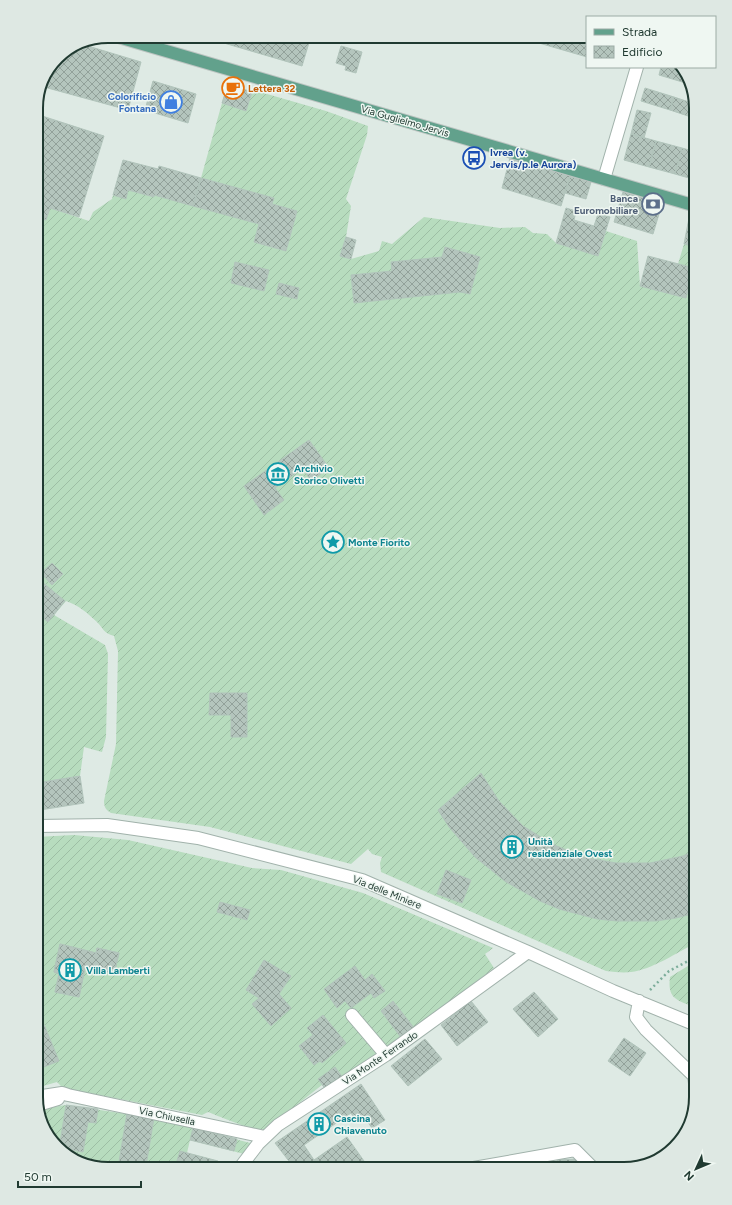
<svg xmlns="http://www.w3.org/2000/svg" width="732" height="1205" viewBox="0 0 732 1205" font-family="Figtree,sans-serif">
<defs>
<pattern id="garden-furrows" width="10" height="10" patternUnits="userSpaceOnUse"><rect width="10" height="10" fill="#b7dcbe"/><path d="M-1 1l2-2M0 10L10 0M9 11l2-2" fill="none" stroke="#9dbea4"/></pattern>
<pattern id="building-cross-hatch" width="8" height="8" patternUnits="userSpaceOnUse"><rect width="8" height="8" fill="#b4c5bd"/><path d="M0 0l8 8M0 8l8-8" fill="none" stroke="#92a19a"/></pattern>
</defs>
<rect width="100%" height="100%" fill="#deeae4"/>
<!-- garden -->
<path fill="url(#garden-furrows)" d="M253 90 326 111 368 126 367 135 346 199 351 206 346 237 340 256 351 259 379 251 382 241 392 244 424 217 500 228 525 227 533 233 547 234 556 243 598 256 606 231 637 241 640 286 686 298 694 269 678 264 684 244 696 247V943C678 952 651 970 631 972 623 973 615 972 606 971L381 872 380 863 382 857 372 854 368 849 351 864 210 827 111 813C106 810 104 807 104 801L116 744 118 651 114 636C103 633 104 629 97 622 86 612 80 606 66 601L54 615 105 645 108 654 106 737 102 752 84 747 80 776 36 783V217L46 220 50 208 89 221 93 212 112 199 113 195 126 198 128 190 153 197 154 195 259 224 254 242 286 251 297 211 272 204 201 178 222 103 246 111Z
M74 835 128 840 252 868 281 870 363 893 493 948 485 954 494 968 402 1039 326 1090 322 1085 266 1129C254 1132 221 1117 208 1112L202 1115 63 1088 57 1082 36 1088V837Z
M696 961V1008C678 1000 667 1000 670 977Z
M66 1105 154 1118 254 1144 244 1154 190 1140 187 1153 234 1165 231 1169H103L68 1157 43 1129 39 1109Z"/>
<!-- building -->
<path fill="url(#building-cross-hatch)" stroke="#b1c4bb" d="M200 36H311L302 66Z
M515 36H587V57Z
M78 43 141 62 128 110 44 87 57 57Z
M341 46 362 52 356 73 345 70 346 66 336 63Z
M661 67H681L689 76 690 81 689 84 659 75Z
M153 81 196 94 188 123 145 110Z
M228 84 252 92 246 111 222 103Z
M645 88 674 97 670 110 641 101Z
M674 97 695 104 696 120 690 118 691 117 670 110Z
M637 110 651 113 644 138 631 134Z
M36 114 104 136 79 217 50 208 46 220 36 217Z
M631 134 656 141 649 167 624 160Z
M656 141 682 148 675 174 649 167Z
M682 148 696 152V180L675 174Z
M510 158 570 176 561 206 502 188Z
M123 160 158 169 159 166 201 178 193 206 154 195V197L128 190 126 199 113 195Z
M570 176 591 182 586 199 565 193Z
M201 178 274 198 272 204 297 211 286 251 254 242 259 224 193 206Z
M623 192 662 204 653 234 614 222Z
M566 208 576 211 574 220 594 226 598 214 610 217 598 256 556 243Z
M690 213 696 214V247L684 244Z
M346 237 356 240 351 259 340 256Z
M445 247 480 257 470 294 460 292 354 303 351 275 392 271 391 262 442 257Z
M648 256 694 268 686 298 640 286Z
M235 262 269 270 264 291 231 283Z
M279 283 299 288 297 299 276 294Z
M309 440 329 468 311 481 303 468 275 488 284 500 264 515 244 486Z
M52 563 63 574 52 585 41 573Z
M36 577 65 601 48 622 36 612Z
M210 693H247V737H231V715H209Z
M481 773 499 801 523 826 552 844 583 857 616 863H650L683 856 696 850V913L676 918 656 921H617L597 919 559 909 540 901 506 882 475 857 449 827 438 810Z
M80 776 84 803 40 810 36 783Z
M446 870 471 880 462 903 437 894Z
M220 902 250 910 247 920 217 912Z
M60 944 96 953 97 948 119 953 114 974 85 968 79 997 55 992 59 974 54 972Z
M60 944 96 953 97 948 119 953 114 974 85 968 79 997 55 992 59 974 54 972Z
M264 960 291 976 279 994 291 1008 271 1026 252 1004 259 998 246 990Z
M355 966 365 980 372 974 385 991 374 998 371 993 351 1008 345 1001 337 1008 324 989Z
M534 992 558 1019 538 1037 513 1009Z
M393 1001 415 1029 402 1039 381 1011Z
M471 1001 488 1022 457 1046 441 1025Z
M36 1005 59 1061 36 1070Z
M323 1015 346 1043 322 1063 320 1061 314 1065 299 1046 313 1035 307 1028Z
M624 1038 646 1053 630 1076 608 1061Z
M425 1039 442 1059 408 1086 391 1066Z
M335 1067 343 1078 326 1090 318 1079Z
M361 1084 385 1120 372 1128 364 1117 357 1122 351 1113 304 1145 314 1160 347 1137 364 1161 352 1169H295L275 1143Z
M66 1105 98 1109 96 1123 88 1122 83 1152 65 1149 66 1144 60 1143Z
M41 1108 49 1130 46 1132 43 1129 39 1109Z
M127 1113 154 1118 146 1166 119 1162Z
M193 1128 237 1139 234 1151 190 1140Z
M180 1151 218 1161 216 1169H198L176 1164Z
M576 1159V1169H558L557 1160Z"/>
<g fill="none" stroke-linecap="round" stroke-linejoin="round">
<!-- minor casing -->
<g stroke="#a1b2ab" stroke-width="14">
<path id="minor" d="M604 179 637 67
M36 826 107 825 198 838 362 880 528 952 613 991 696 1025
M639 1001 636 1017 646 1030 696 1078
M352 1015 386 1055
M694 1075 696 1092
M36 1097 62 1093 68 1095 265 1137
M38 1105 58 1099
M239 1169 258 1144 278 1125 386 1055 528 952
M468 1169 575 1150 594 1169"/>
</g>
<!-- major casing -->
<g stroke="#bcc4c1" stroke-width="14">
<path id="major" d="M115 36 696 206"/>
</g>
<!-- path -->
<path stroke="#7eae9c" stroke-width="2.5" stroke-dasharray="2 3" stroke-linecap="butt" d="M650 990 669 971 696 957"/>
<!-- minor -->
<use href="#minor" stroke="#fff" stroke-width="12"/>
<!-- major -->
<use href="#major" stroke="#62a18c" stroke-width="12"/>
</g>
<!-- icons -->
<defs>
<g id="cafe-ring" transform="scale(1.15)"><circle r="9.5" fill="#eff7f2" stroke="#e8710a" stroke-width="1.5"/><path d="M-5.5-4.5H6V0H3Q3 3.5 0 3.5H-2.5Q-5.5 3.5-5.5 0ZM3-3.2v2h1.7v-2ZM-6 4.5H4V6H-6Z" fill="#e8710a"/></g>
<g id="shop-ring" transform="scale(1.15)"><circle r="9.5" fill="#eff7f2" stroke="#3f7fe0" stroke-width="1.5"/><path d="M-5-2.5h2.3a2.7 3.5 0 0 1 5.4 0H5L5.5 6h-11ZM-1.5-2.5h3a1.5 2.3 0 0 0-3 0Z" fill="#3f7fe0"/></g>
<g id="bus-ring" transform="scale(1.15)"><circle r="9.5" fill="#eff7f2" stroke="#1a4fb4" stroke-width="1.5"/><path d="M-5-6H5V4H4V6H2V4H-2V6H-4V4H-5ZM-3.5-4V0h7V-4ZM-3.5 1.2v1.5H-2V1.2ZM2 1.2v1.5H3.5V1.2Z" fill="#1a4fb4"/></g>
<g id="bank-ring" transform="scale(1.15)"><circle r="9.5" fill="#eff7f2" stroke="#5c6f8a" stroke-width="1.5"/><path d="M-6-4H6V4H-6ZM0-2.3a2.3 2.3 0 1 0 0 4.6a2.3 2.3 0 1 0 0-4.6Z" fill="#5c6f8a"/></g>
<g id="museum-ring" transform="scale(1.15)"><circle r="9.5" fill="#eff7f2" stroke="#0f9aa8" stroke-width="1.5"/><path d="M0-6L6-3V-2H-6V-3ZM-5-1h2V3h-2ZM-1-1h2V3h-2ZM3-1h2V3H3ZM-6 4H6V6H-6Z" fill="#0f9aa8"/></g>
<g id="sight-ring" transform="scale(1.15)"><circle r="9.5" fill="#eff7f2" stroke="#0f9aa8" stroke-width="1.5"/><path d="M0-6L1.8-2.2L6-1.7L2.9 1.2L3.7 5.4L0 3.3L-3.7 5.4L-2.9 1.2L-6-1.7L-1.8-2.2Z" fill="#0f9aa8"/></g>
<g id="building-ring" transform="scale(1.15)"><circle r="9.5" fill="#eff7f2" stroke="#0f9aa8" stroke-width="1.5"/><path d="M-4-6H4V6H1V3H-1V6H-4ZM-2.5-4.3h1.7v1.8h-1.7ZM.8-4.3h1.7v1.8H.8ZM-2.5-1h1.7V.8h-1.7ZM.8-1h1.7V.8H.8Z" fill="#0f9aa8"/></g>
</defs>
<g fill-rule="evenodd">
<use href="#cafe-ring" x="233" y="88"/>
<use href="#shop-ring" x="171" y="102"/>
<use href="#bus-ring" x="474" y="158"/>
<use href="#bank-ring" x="653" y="204"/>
<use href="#museum-ring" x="278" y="474"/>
<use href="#sight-ring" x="333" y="542"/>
<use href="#building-ring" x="512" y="847"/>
<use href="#building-ring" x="70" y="970"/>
<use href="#building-ring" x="319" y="1124"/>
</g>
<g text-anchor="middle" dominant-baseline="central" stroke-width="3" stroke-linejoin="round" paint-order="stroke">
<!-- food labels -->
<g font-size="10" font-weight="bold" fill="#c56008" stroke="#eff7f2" text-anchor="start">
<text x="248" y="88">Lettera 32</text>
</g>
<!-- shop labels -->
<g font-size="10" font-weight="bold" fill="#366cbe" stroke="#eff7f2" text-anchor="end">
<text x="156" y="96">Colorificio<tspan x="156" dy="12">Fontana</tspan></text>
</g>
<!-- street labels -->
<g font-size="10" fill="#203a31" stroke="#eff7f2">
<text transform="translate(405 121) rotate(16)">Via Guglielmo Jervis</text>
<text transform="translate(387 892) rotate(22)">Via delle Miniere</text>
<text transform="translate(380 1058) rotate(-34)">Via Monte Ferrando</text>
<text transform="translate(167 1116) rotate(12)">Via Chiusella</text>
</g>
<!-- transit labels -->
<g font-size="10" font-weight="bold" fill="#164399" stroke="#eff7f2" text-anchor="start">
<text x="490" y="152">Ivrea (v.<tspan x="490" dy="12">Jervis/p.le Aurora)</tspan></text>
</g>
<!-- service labels -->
<g font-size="10" font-weight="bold" fill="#4e5e75" stroke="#eff7f2" text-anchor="end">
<text x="638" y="198">Banca<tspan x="638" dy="12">Euromobiliare</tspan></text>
</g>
<!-- culture labels -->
<g font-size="10" font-weight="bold" fill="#0d838f" stroke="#eff7f2" text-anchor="start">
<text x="294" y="468">Archivio<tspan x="294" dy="12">Storico Olivetti</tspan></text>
<text x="348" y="542">Monte Fiorito</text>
<text x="528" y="841">Unità<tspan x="528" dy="12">residenziale Ovest</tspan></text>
<text x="86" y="970">Villa Lamberti</text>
<text x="334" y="1118">Cascina<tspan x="334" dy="12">Chiavenuto</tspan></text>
</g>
</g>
<!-- crop -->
<path d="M0 0H732V1205H0ZM108 43H624A65 65 0 0 1 689 108V1097A65 65 0 0 1 624 1162H108A65 65 0 0 1 43 1097V108A65 65 0 0 1 108 43Z" fill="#dee8e3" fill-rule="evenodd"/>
<path fill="none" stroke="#203a31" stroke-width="2" d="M108 43H624A65 65 0 0 1 689 108V1097A65 65 0 0 1 624 1162H108A65 65 0 0 1 43 1097V108A65 65 0 0 1 108 43Z"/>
<!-- legend -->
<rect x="586" y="16" width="130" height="52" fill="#eff7f2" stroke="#9caba5"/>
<rect x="594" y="29" width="20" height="6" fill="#62a18c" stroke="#9caba5"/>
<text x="622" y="36" font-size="12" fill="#203a31">Strada</text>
<rect x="594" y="46" width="20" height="12" fill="url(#building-cross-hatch)" stroke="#9caba5"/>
<text x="622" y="56" font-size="12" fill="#203a31">Edificio</text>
<!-- north arrow -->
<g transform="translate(696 1169) rotate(226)" stroke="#eff7f2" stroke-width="3" paint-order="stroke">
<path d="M0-3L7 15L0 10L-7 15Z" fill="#203a31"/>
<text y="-6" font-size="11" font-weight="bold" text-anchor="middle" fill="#203a31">N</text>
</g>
<!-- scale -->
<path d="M18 1181v6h123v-6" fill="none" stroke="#203a31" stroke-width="2"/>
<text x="24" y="1181" font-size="12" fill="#203a31" stroke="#eff7f2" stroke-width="3" paint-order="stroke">50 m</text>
</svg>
